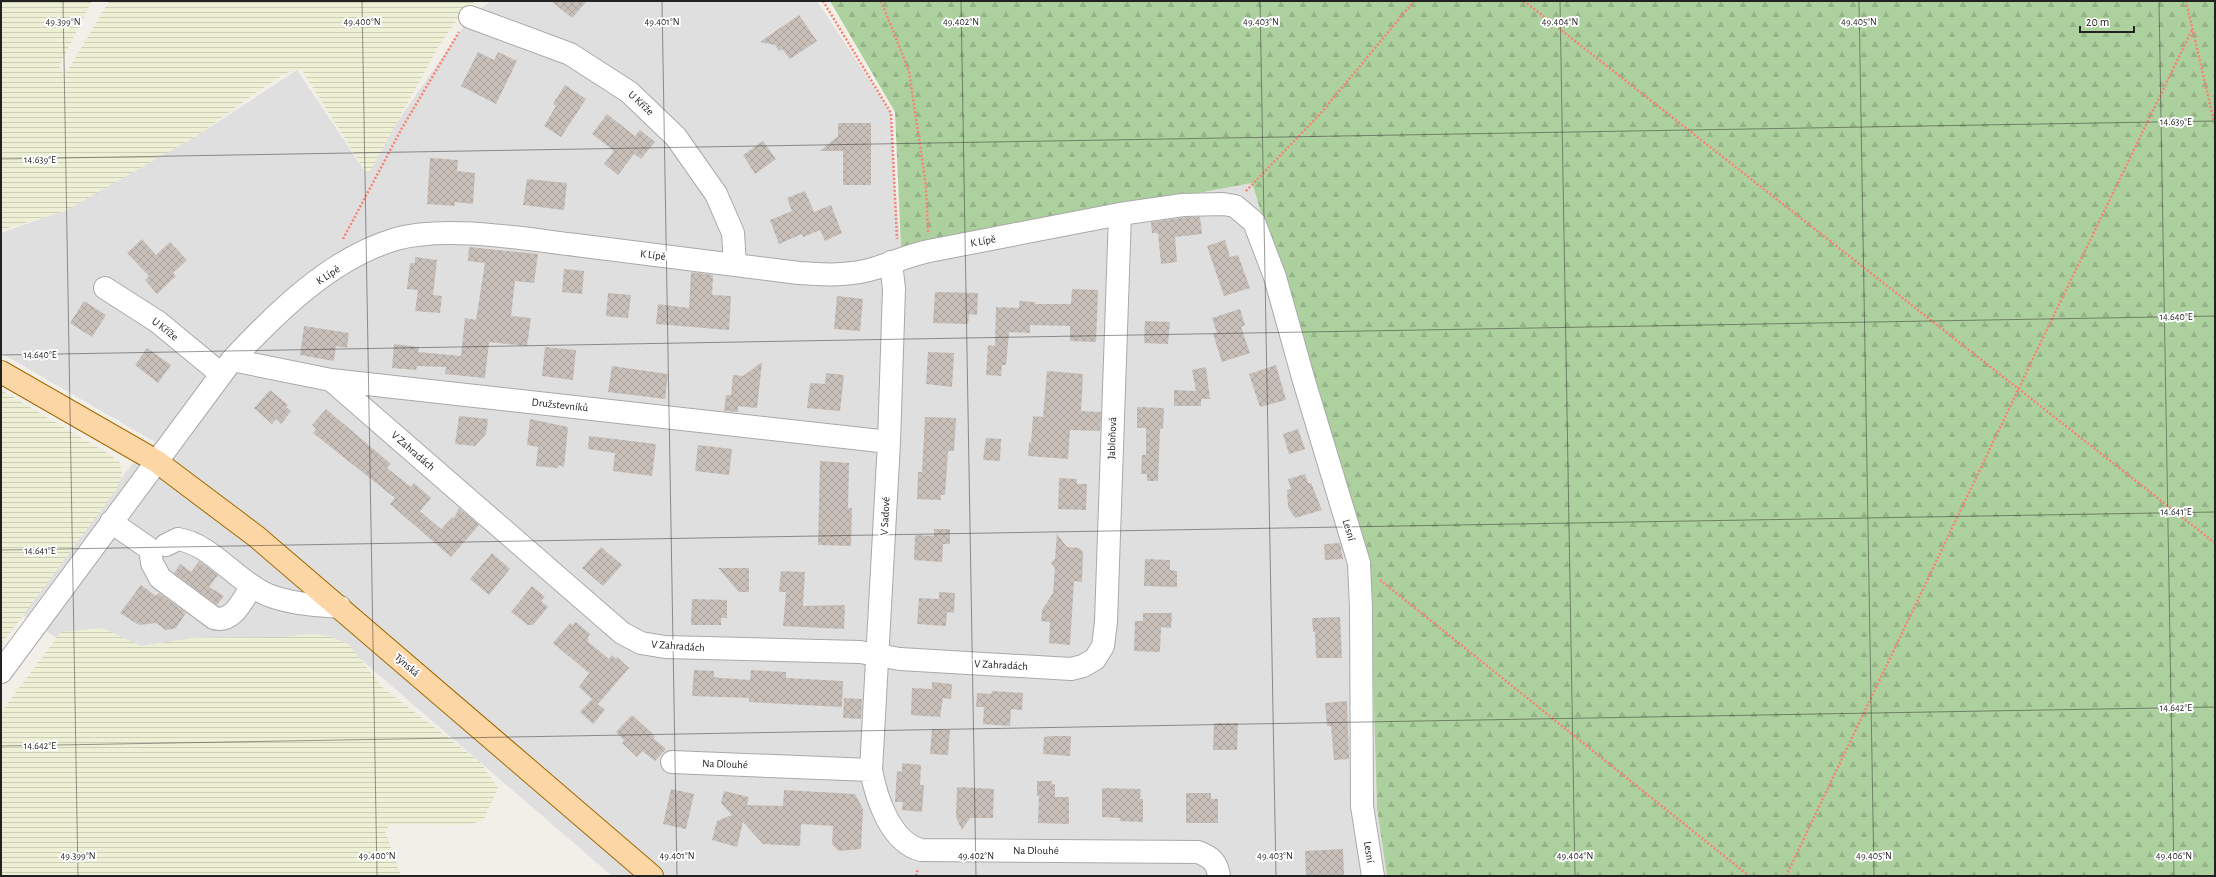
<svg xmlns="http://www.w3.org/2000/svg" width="2216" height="877" viewBox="0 0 2216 877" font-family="'Alegreya Sans',sans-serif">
<defs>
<pattern id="farmland-rules" width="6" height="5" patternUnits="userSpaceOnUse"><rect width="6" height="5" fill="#eef0d5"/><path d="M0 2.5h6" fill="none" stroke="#ccceb7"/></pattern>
<pattern id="forest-firs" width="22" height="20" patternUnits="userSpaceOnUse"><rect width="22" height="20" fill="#add19e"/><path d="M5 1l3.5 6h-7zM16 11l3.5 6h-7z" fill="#95b388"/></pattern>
<pattern id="building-cross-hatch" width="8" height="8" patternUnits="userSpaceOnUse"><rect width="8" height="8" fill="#c7bfb8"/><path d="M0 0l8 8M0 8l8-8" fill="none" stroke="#aba49e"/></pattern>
</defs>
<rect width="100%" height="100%" fill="#f2efe9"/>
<!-- residential -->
<path fill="#e0dfdf" d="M491 1H817L891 113 895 187 901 248 1252 183 1362 533 1370 572 1377 809 1387 876H612L357 656 348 644 338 640 84 657 20 613 133 463 155 442 1 353V233L65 210 198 135 297 70 364 170 470 17Z"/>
<!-- farmland -->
<path fill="url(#farmland-rules)" d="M1 1H92L59 66 63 73 67 72 109 1H475L455 23 440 44 368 175 301 69 290 71 258 91 198 135 65 211 1 230Z
M1 390 112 456 120 463 122 475 116 490 1 645Z
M103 628 141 646 194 638 283 637 312 634 329 636 348 644 383 688 481 763 498 788 483 821 465 825 391 824 385 831 401 876H1V712L61 632Z"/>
<!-- forest -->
<path fill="url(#forest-firs)" d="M830 1H2215V876H1387L1377 809 1370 572 1362 533 1252 183 901 248 895 112Z"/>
<!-- building -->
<path fill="url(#building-cross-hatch)" d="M551 1H587L572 18Z
M799 15 817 41 790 59 782 49 779 51 775 45 760 42Z
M478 52 494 60 498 52 517 61 496 104 461 86Z
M565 85 586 99 561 137 544 126 556 106 553 104Z
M607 114 635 136 640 130 655 142 641 159 634 154 618 175 604 164 614 151 592 134Z
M838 123H871V185H843V151H820L838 136Z
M763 141 776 159 755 174 743 155Z
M430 158 458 160 457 171 475 173 473 204 455 202V206L427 204Z
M527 179 567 183 564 210 523 205Z
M805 191 814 212 831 205 842 233 825 241 820 230 803 237 802 234 779 244 770 220 792 211 787 198Z
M1188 217H1200L1202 234 1175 237 1177 262 1161 264 1158 233H1152L1151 222Z
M142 239 156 255 170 242 187 260 173 273 176 276 157 294 145 280 149 276 127 253Z
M1225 240 1230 257 1238 255 1250 288 1224 296 1207 246Z
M469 247 538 254 534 283 515 281 511 316 531 318 527 346 489 342 485 378 445 374 446 367 417 366 416 370 392 368 394 344 419 347 418 352 461 356 465 318 476 320 485 263 468 261Z
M415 257 437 260 433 295 442 296 440 313 415 311 418 290 407 289 410 263H415Z
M564 269 584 271 582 294 562 292Z
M691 272 713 275 712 295 731 296 729 330 656 324 658 304 689 308Z
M1072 289 1098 290 1096 342 1070 341V326L1030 325V333L1009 332 1006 365H1002L1001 376 986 375 988 345 995 346 996 307 1019 308V301L1035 302V304H1071Z
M935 292 978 293 977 315 969 314 968 324 933 323Z
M608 293 631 295 628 318 606 316Z
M837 296 863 299 860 331 834 329Z
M84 301 106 315 92 337 70 323Z
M1240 309 1245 325 1241 327 1250 353 1222 362 1213 334 1217 333 1212 318Z
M1145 321 1170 322 1168 344 1144 343Z
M304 326 349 333 347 348 336 346 334 361 300 355Z
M545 347 576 350 573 380 542 376Z
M147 348 171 365 158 383 135 365Z
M928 352 954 353 952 387 926 384Z
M762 362 757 408 738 406V412L724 411 726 395H731L733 375 743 376Z
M1276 365 1286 400 1260 407 1249 374Z
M612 366 668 374 665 399 608 392Z
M1206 367 1210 399H1201V406H1174V390L1196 391 1192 370Z
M1047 371 1083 374 1081 411 1101 412 1100 431 1070 430 1068 459 1028 456 1029 442 1031 443 1033 416 1043 417Z
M826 373 844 375 840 411 807 408 810 383 825 384Z
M270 390 288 405 286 407 291 411 281 424 276 419 272 424 254 408Z
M1137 407 1164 408 1163 429H1160L1158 481H1147V474H1141L1142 455H1146V428H1137Z
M326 409 391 464 387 468 411 487 414 483 431 498 420 511 441 529 452 517 454 518 459 508 479 525 451 557 390 504 395 498 313 433 316 429 312 425Z
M459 416 488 419 486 434 475 446 455 444Z
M925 417 956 418 954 451H948L945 495H941V500L917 499 918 472H922Z
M530 419 568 427 564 467 559 465 557 468 536 466 538 447 527 445Z
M1298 429 1305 449 1289 454 1283 434Z
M589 436 656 444 652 476 613 471 615 453 588 449Z
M986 438 1001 439 1000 461 983 460Z
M698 445 732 449 729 475 695 471Z
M820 461 849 463 848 508H852L851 546 818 545Z
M1305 474 1308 483H1311L1322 510 1295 518 1288 507 1287 490 1291 489 1288 479Z
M1059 478 1077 479V484H1087L1086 510 1058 509Z
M934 529H950V544H943L942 562 914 560 915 535 934 536Z
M1057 534 1067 547 1079 548 1083 552 1082 582 1074 581 1070 645 1049 643 1050 622 1041 621 1042 610 1053 593 1055 568 1051 563 1055 559Z
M1340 543 1343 559 1325 560 1324 544Z
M601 547 622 565 603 586 582 568Z
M492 553 510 569 489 595 470 579Z
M1145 559 1170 560V570L1177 571V587L1144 586Z
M199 561 218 575 209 587 224 596 217 605 174 573 180 564 191 572Z
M718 568H749V592H739Z
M781 571 805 572 803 606 845 605 844 629 783 626 786 592H779Z
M141 585 156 596 159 593 186 613 176 628 166 630 156 623 139 625 120 613Z
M532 586 545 597 541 601 548 607 533 625H528L511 612Z
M939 592 955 593 954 613 947 612 946 626 917 624 919 598 939 599Z
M692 599 727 600V618H721V625H691Z
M1143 613H1172L1171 628 1161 627 1160 652 1134 651 1135 621H1143Z
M1340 617 1342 658H1316L1315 632H1313L1312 618Z
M576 622 590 634 587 638 589 639 587 641 609 659 612 655 616 659 617 657 629 668 598 704 605 710 593 724 580 712 592 699 579 687 589 673 553 643 570 623 572 625Z
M694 670 714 671V677L721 678 750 680 751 670 786 672V678L843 681 842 707 749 702V698L692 696Z
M932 682 952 684 951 699 943 698 940 717 911 715 912 688 932 689Z
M992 691 1023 693 1022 710 1011 709 1010 726 983 724 984 707H976L977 693 991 694Z
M844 698 862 699 861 719 843 718Z
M1347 701 1349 759 1334 760 1331 726H1327L1325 703Z
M632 715 651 732 655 737 653 738 666 749 655 761 642 751 637 757 622 743 624 740 616 732Z
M1214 723H1238L1237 750H1213Z
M932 729 950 730 948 755 930 754Z
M1052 736H1071L1070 756 1043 754 1044 737Z
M902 763 921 765 920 785H924L922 812 902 810 903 802H895L897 771 902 772Z
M1037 781H1052V784H1055V797H1069V824L1038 823 1039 796H1037Z
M957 787 994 789 993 818H970L962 830 956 817Z
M1102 788 1141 789 1140 799H1143V822L1120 821V818L1102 817Z
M671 789 694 794 686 829 663 824Z
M784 790 855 794 863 809 861 849 839 851 832 844 833 826 801 824 800 846 763 844 743 822 737 847 712 840 717 821 732 815 721 803 724 791 749 797 747 805 783 806Z
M1186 793H1211V799H1218V823H1186Z
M1343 849 1344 875 1306 876 1305 851Z"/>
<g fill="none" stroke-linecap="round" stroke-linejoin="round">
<!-- minor casing -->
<g stroke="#a9a9a9" stroke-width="24">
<path id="minor" d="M470 17 570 54 629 92 676 137 716 194 733 233 735 265
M105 288 158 322 221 374
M232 360 331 380 889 442
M331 380 622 633 641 643 665 647 860 652 900 659 1071 669 1083 666 1095 659 1103 646 1106 622 1120 214
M111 522 150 549 152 563 160 578 214 618C233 624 243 599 252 586
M166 545 178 539C211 544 237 582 268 595 291 604 316 605 340 607
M1 672 232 360C277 312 331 258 396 239 446 225 525 239 576 245 651 255 725 264 799 273 825 275 851 276 876 268 894 262 910 255 929 251L1120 214 1183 205 1223 204 1235 206 1254 222 1275 277 1304 381 1359 563 1361 608 1362 806 1373 876
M672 762 871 770C876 797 890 842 921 850L1198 852C1211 857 1217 862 1219 876
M871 770 889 442 894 289 891 262"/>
</g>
<!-- major casing -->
<g stroke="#a06b00" stroke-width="24">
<path id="major" d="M1 372 156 461 257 537 652 876"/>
</g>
<!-- path -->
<path stroke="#fa8072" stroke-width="2.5" stroke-dasharray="2 2" stroke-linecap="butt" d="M823 1 891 113 897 239
M881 1 909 71 926 186 928 232
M1524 1 2215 543
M2186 1 2215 126
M1246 191 1321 113 1414 1
M343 239 402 128 459 32
M1380 580 1749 876
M916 876 918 868
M1786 876 2050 323 2192 30"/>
<!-- minor -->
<use href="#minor" stroke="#fff" stroke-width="22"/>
<!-- major -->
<use href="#major" stroke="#fcd6a4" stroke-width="22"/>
</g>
<!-- ticks -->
<path fill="none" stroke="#222" stroke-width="1" stroke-opacity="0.45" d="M63 1 78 876M362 1 377 876M662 1 677 876M961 1 976 876M1260 1 1276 876M1560 1 1575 876M1859 1 1874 876M2159 1 2174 876M1 159 2215 121M1 355 2215 316M1 550 2215 512M1 746 2215 707"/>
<g text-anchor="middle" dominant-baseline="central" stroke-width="4" stroke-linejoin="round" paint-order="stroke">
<!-- street labels -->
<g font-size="11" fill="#222" stroke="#fff">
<text transform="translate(641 103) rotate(43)">U Kříže</text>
<text transform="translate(983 241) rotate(-10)">K Lípě</text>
<text transform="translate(653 255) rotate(7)">K Lípě</text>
<text transform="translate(328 275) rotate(-34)">K Lípě</text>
<text transform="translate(165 329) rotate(38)">U Kříže</text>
<text transform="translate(560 405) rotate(6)">Družstevníků</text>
<text transform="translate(1112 438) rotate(-88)">Jabloňová</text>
<text transform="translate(413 451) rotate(41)">V Zahradách</text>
<text transform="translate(885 516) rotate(-87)">V Sadové</text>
<text transform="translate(1349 530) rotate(73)">Lesní</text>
<text transform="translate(678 646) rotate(4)">V Zahradách</text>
<text transform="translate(407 665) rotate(41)">Týnská</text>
<text transform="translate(1001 665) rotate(3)">V Zahradách</text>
<text transform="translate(725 764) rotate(2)">Na Dlouhé</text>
<text x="1036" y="850">Na Dlouhé</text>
<text transform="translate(1369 852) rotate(82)">Lesní</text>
</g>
</g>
<g font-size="10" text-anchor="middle" fill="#222" stroke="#fff" stroke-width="4" stroke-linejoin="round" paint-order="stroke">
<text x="1859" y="25">49.405°N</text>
<text x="63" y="25">49.399°N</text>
<text x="362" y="25">49.400°N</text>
<text x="662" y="25">49.401°N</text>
<text x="961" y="25">49.402°N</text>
<text x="1261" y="25">49.403°N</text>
<text x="1560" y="25">49.404°N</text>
<text x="2176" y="125">14.639°E</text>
<text x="40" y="163">14.639°E</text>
<text x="2176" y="320">14.640°E</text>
<text x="40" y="358">14.640°E</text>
<text x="2176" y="515">14.641°E</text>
<text x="40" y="554">14.641°E</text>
<text x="2176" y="711">14.642°E</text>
<text x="40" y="749">14.642°E</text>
<text x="78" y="859">49.399°N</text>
<text x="377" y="859">49.400°N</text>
<text x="677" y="859">49.401°N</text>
<text x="976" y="859">49.402°N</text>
<text x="1275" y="859">49.403°N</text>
<text x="1575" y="859">49.404°N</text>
<text x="1874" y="859">49.405°N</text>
<text x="2174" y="859">49.406°N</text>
</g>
<!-- border -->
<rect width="2216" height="877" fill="none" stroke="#222222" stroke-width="4"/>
<!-- scale -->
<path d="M2080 26v6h54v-6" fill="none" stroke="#222222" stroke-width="2"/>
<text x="2086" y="26" font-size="12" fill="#222222" stroke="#ffffff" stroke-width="3" paint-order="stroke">20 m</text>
</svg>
